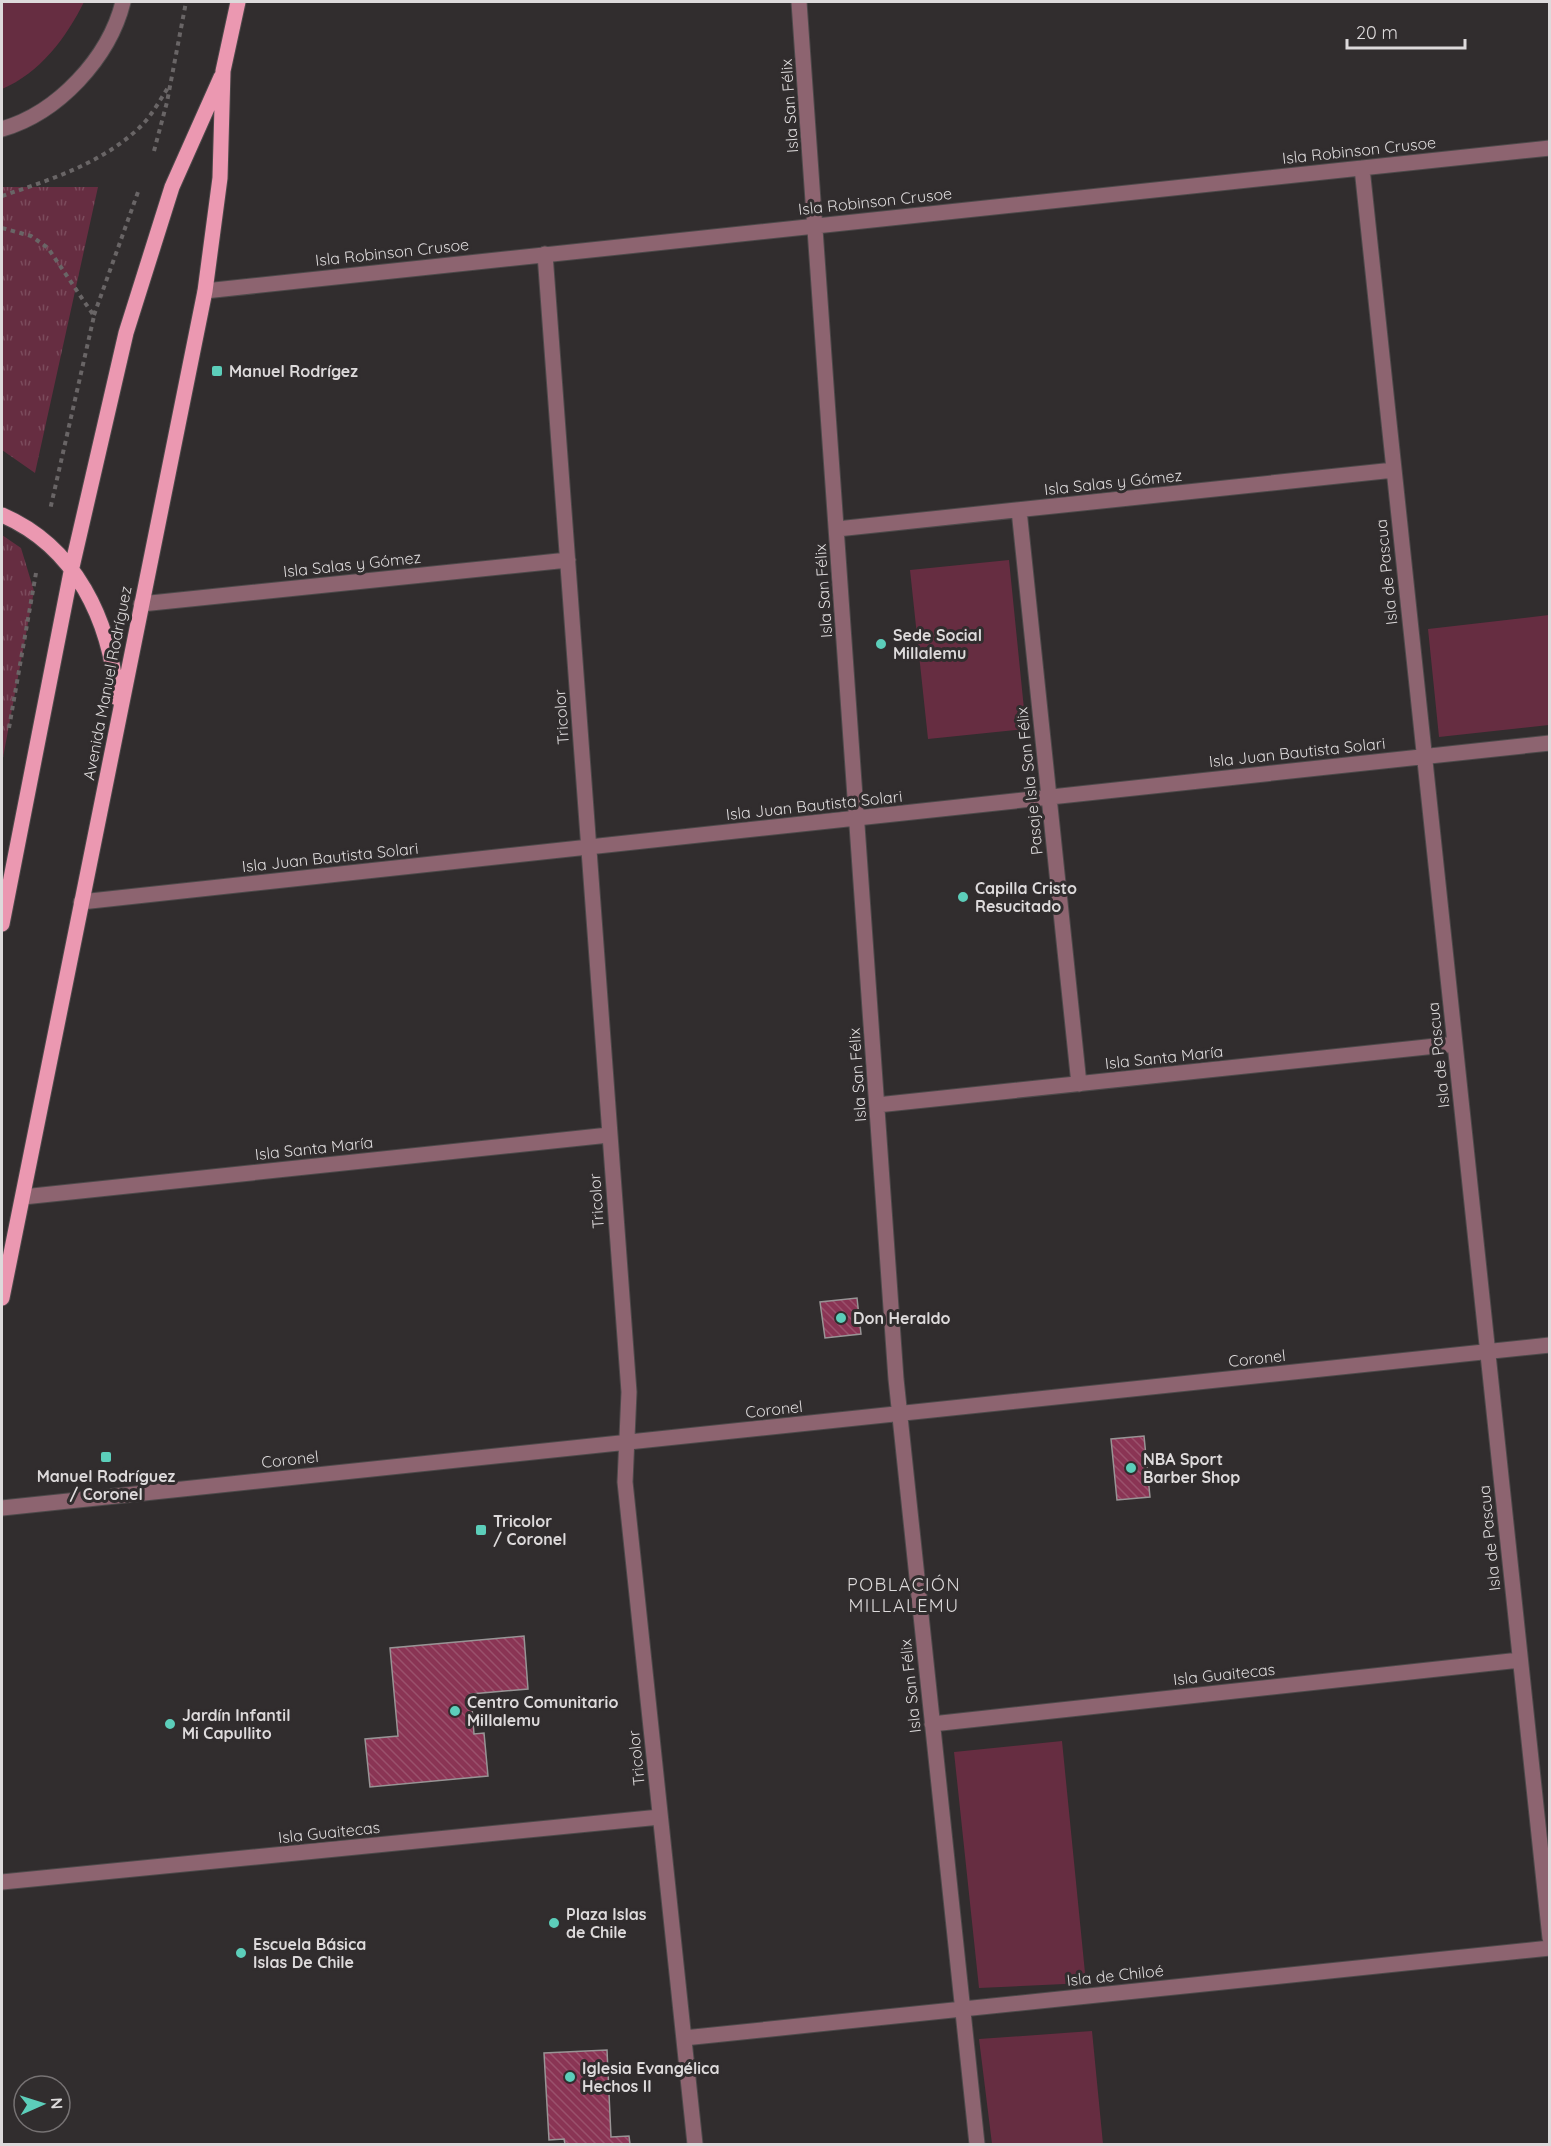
<svg xmlns="http://www.w3.org/2000/svg" width="1551" height="2146" viewBox="0 0 1551 2146" font-family="Quicksand,sans-serif">
<defs>
<pattern id="park-tufts" width="24" height="20" patternUnits="userSpaceOnUse" patternTransform="scale(1.5)"><rect width="24" height="20" fill="#662d41"/><path d="M3 7l-1-3M5 7V3M7 7l1-3M15 17l-1-3M17 17v-4M19 17l1-3" fill="none" stroke="#7b4b5c"/></pattern>
<pattern id="building-back-hatch" width="6" height="6" patternUnits="userSpaceOnUse" patternTransform="scale(1.5)"><rect width="6" height="6" fill="#8a3454"/><path d="M-1 5l2 2M0 0l6 6M5-1l2 2" fill="none" stroke="#9a516c"/></pattern>
</defs>
<rect width="100%" height="100%" fill="#312d2e"/>
<!-- green -->
<path fill="#662d41" d="M2 2H84C66 38 40 73 2 89Z
M1009 560 1026 729 928 739 910 570Z
M1549 615V725L1439 737 1428 629Z
M1062 1741 1086 1983 979 1988 954 1752Z
M1092 2031 1103 2144H992L979 2039Z"/>
<!-- park -->
<path fill="url(#park-tufts)" d="M2 187H98L35 473 2 450Z
M2 535 21 548 34 591 2 763Z"/>
<!-- building -->
<path fill="url(#building-back-hatch)" stroke="#989495" stroke-width="1.5" d="M857 1298 861 1334 825 1338 820 1302Z
M1144 1436 1150 1497 1117 1500 1111 1439Z
M524 1636 528 1689 471 1694 474 1734 484 1733 488 1776 370 1787 365 1739 398 1736 390 1648Z
M607 2050 611 2137 629 2136 630 2144H565L564 2139 549 2140 544 2053Z"/>
<g fill="none" stroke-linecap="round" stroke-linejoin="round">
<!-- minor casing -->
<g stroke="#4d494a" stroke-width="17">
<path id="minor" d="M799 2 896 1379 977 2144
M2 129C58 113 109 58 123 2
M1362 168 1550 1938
M545 254 629 1392 625 1482 695 2144
M205 291 1550 148
M1019 510 1079 1084
M837 529 1394 470
M141 604 568 560
M81 902 1550 743
M877 1105 1455 1044
M23 1197 609 1135
M2 1508 1550 1345
M932 1724 1520 1660
M2 1882 660 1817
M684 2038 1550 1948"/>
</g>
<!-- major casing -->
<g stroke="#4d494a" stroke-width="17">
<path id="major" d="M2 515C76 547 110 620 117 698
M2 924 72 567 126 333 172 187 221 77
M2 1298 205 291 220 178 223 71 238 2"/>
</g>
<!-- path -->
<path stroke="#696566" stroke-width="4" stroke-dasharray="4.5 4.5" stroke-linecap="butt" d="M154 151 167 102 186 2
M2 196C49 180 101 164 139 128 151 117 160 100 169 86
M2 228 31 236 48 248 94 316 50 510
M94 315 138 192
M9 728 36 573"/>
<!-- minor -->
<use href="#minor" stroke="#8d6470" stroke-width="15"/>
<!-- major -->
<use href="#major" stroke="#eb98b1" stroke-width="15"/>
</g>
<!-- markers -->
<g fill="#5cceba" stroke="#312d2e" stroke-width="2">
<rect x="211" y="365" width="12" height="12" rx="3"/>
<circle cx="881" cy="644" r="6"/>
<circle cx="963" cy="897" r="6"/>
<circle cx="841" cy="1318" r="6"/>
<rect x="100" y="1451" width="12" height="12" rx="3"/>
<circle cx="1131" cy="1468" r="6"/>
<rect x="475" y="1524" width="12" height="12" rx="3"/>
<circle cx="455" cy="1711" r="6"/>
<circle cx="170" cy="1724" r="6"/>
<circle cx="554" cy="1923" r="6"/>
<circle cx="241" cy="1953" r="6"/>
<circle cx="570" cy="2077" r="6"/>
</g>
<g text-anchor="middle" dominant-baseline="central" stroke-width="6" stroke-linejoin="round" paint-order="stroke">
<!-- street labels -->
<g font-size="16" fill="#dddadb" stroke="#312d2e">
<text transform="translate(789 106) rotate(-94)">Isla San Félix</text>
<text transform="translate(1359 150) rotate(-6)">Isla Robinson Crusoe</text>
<text transform="translate(875 201) rotate(-6)">Isla Robinson Crusoe</text>
<text transform="translate(392 252) rotate(-6)">Isla Robinson Crusoe</text>
<text transform="translate(1113 482) rotate(-6)">Isla Salas y Gómez</text>
<text transform="translate(352 564) rotate(-6)">Isla Salas y Gómez</text>
<text transform="translate(1386 572) rotate(-96)">Isla de Pascua</text>
<text transform="translate(823 591) rotate(-94)">Isla San Félix</text>
<text transform="translate(107 683) rotate(-79)">Avenida Manuel Rodríguez</text>
<text transform="translate(561 717) rotate(-94)">Tricolor</text>
<text transform="translate(1297 752) rotate(-6)">Isla Juan Bautista Solari</text>
<text transform="translate(1029 781) rotate(-96)">Pasaje Isla San Félix</text>
<text transform="translate(814 805) rotate(-6)">Isla Juan Bautista Solari</text>
<text transform="translate(330 857) rotate(-6)">Isla Juan Bautista Solari</text>
<text transform="translate(1438 1055) rotate(-96)">Isla de Pascua</text>
<text transform="translate(1164 1057) rotate(-6)">Isla Santa María</text>
<text transform="translate(857 1075) rotate(-94)">Isla San Félix</text>
<text transform="translate(314 1148) rotate(-6)">Isla Santa María</text>
<text transform="translate(596 1201) rotate(-94)">Tricolor</text>
<text transform="translate(1257 1358) rotate(-6)">Coronel</text>
<text transform="translate(774 1409) rotate(-6)">Coronel</text>
<text transform="translate(290 1459) rotate(-6)">Coronel</text>
<text transform="translate(1489 1538) rotate(-96)">Isla de Pascua</text>
<text transform="translate(1224 1674) rotate(-6)">Isla Guaitecas</text>
<text transform="translate(910 1686) rotate(-96)">Isla San Félix</text>
<text transform="translate(636 1758) rotate(-96)">Tricolor</text>
<text transform="translate(329 1832) rotate(-6)">Isla Guaitecas</text>
<text transform="translate(1115 1975) rotate(-6)">Isla de Chiloé</text>
</g>
<!-- poi labels -->
<g font-size="16" font-weight="bold" fill="#dddadb" stroke="#312d2e" text-anchor="start">
<text x="229" y="371">Manuel Rodrígez</text>
<text x="893" y="635">Sede Social<tspan x="893" dy="18">Millalemu</tspan></text>
<text x="975" y="888">Capilla Cristo<tspan x="975" dy="18">Resucitado</tspan></text>
<text x="853" y="1318">Don Heraldo</text>
<text x="1143" y="1459">NBA Sport<tspan x="1143" dy="18">Barber Shop</tspan></text>
<text x="106" y="1476" text-anchor="middle">Manuel Rodríguez<tspan x="106" dy="18">/ Coronel</tspan></text>
<text x="493" y="1521">Tricolor<tspan x="493" dy="18">/ Coronel</tspan></text>
<text x="467" y="1702">Centro Comunitario<tspan x="467" dy="18">Millalemu</tspan></text>
<text x="182" y="1715">Jardín Infantil<tspan x="182" dy="18">Mi Capullito</tspan></text>
<text x="566" y="1914">Plaza Islas<tspan x="566" dy="18">de Chile</tspan></text>
<text x="253" y="1944">Escuela Básica<tspan x="253" dy="18">Islas De Chile</tspan></text>
<text x="582" y="2068">Iglesia Evangélica<tspan x="582" dy="18">Hechos II</tspan></text>
</g>
<!-- neighbourhood labels -->
<g font-size="18" letter-spacing="1.5" fill="#dddadb" stroke="#312d2e">
<text x="904" y="1584">POBLACIÓN<tspan x="904" dy="21">MILLALEMU</tspan></text>
</g>
</g>
<!-- border -->
<rect width="1551" height="2146" fill="none" stroke="#dddadb" stroke-width="6"/>
<!-- north arrow -->
<g transform="translate(42 2104) rotate(87)"><circle r="28" fill="#312d2e" stroke="#767273" stroke-width="1.5"/>
<path d="M0-4.5L10 22L0 15L-10 22Z" fill="#5cceba"/>
<text y="-9" font-size="16" font-weight="bold" text-anchor="middle" fill="#dddadb">N</text>
</g>
<!-- scale -->
<path d="M1347 39v9h118v-9" fill="none" stroke="#dddadb" stroke-width="3"/>
<text x="1356" y="39" font-size="18" fill="#dddadb" stroke="#312d2e" stroke-width="4.5" paint-order="stroke">20 m</text>
</svg>
